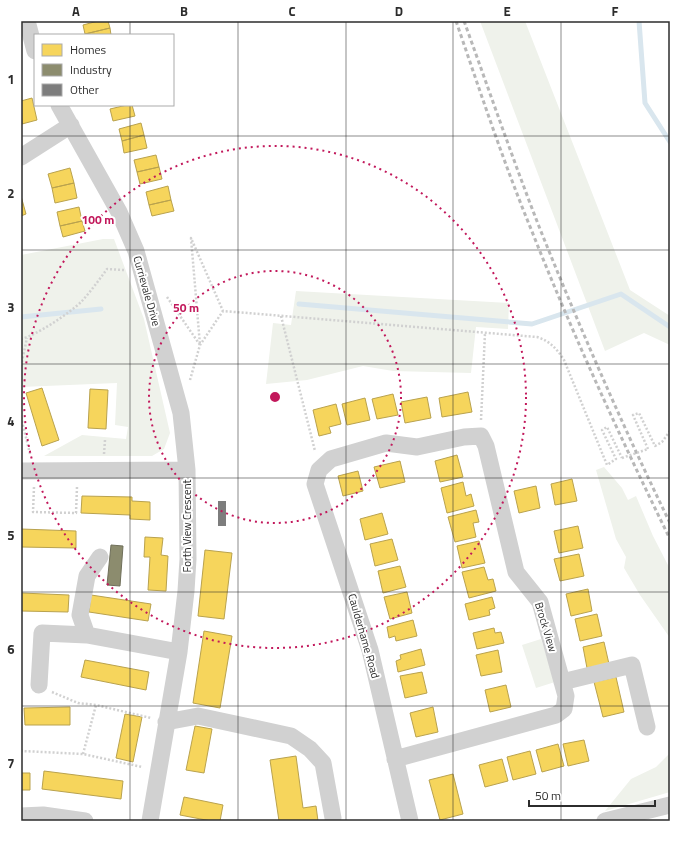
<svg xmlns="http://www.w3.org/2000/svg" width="691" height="842" viewBox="0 0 691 842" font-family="'Titillium Web',sans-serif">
<rect width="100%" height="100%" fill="#fff"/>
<!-- green -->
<path fill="#eff2eb" d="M480 21H525L630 290 670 316V345L644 333 605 351Z
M103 239H114L144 319 170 433 164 449 152 456H44L82 435 126 439 128 427 115 425 117 383 21 387V255Z
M296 291 509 303 508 329 476 327 471 373 393 371 363 366 307 380 266 384 273 323 291 325Z
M604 467 622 488 628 500 636 496 653 536 670 569V638L640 595 624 568 626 557 616 539 596 470Z
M541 639 555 682 536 688 522 645Z
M670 753V792L605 811 631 779 656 767Z"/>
<!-- homes -->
<path fill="#f6d55c" stroke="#b9a24e" d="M98 21H108L110 28 85 34 83 25Z
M110 28 111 35H86L85 34Z
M32 98 37 120 22 124 21 101Z
M127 105H132L135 116 113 121 110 109Z
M141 123 144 135 122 141 119 129Z
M144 135 147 148 124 153 122 141Z
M156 155 159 167 137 172 134 160Z
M159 167 162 179 140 184 137 172Z
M70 168 74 183 52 188 48 174Z
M74 183 77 198 55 203 52 188Z
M168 186 171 200 149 205 146 192Z
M21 196 26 214 21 216Z
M171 200 174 211 152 216 149 205Z
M79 207 82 221 60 226 57 212Z
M82 221 85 231 63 237 60 226Z
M42 388 59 440 42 446 26 393Z
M90 389 108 390 106 429 88 428Z
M468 392 472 412 442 417 439 398Z
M393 394 398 415 377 419 372 399Z
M427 397 431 418 405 423 401 402Z
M365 398 370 420 347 425 342 404Z
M336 404 341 424 329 427 331 433 319 436 313 410Z
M457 455 463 477 440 482 435 461Z
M400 461 405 482 380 488 374 467Z
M358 471 363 491 343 496 338 476Z
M572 479 577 501 555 505 551 484Z
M463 482 466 496 471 494 474 506 447 513 441 488Z
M536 486 540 508 519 513 514 491Z
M82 496 132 497V501L150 502V520L130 519V515L81 513Z
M476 510 479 522 473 523 476 537 455 542 448 517Z
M382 513 388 534 365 540 360 519Z
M578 526 583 548 559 553 554 531Z
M21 529 76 531V548L21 547Z
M145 537 163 538 161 555 168 556 166 591 148 590 150 557H144Z
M392 539 398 560 375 566 370 544Z
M479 541 485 563 462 568 457 546Z
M205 550 232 553 224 619 198 616Z
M579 554 584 576 560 581 554 559Z
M400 566 406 587 383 593 378 571Z
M484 567 488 580 493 579 496 591 469 598 462 572Z
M588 589 592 611 571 616 566 594Z
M407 592 412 613 390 619 384 597Z
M21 593 69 595 68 612 21 611Z
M91 595 151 604 148 621 89 612Z
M492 597 495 608 489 610 490 615 469 620 465 604Z
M597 614 602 636 580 641 575 619Z
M413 620 417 636 396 641 395 636 389 638 387 627Z
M494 628 495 633 501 632 504 643 477 649 473 633Z
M204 631 232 636 220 708 193 703Z
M604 642 609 664 587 668 583 647Z
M421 649 425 665 398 672 396 661 401 659 400 655Z
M498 650 502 672 481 676 476 655Z
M85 660 149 672 146 690 81 677Z
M422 672 427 693 405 698 400 676Z
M616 677 624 712 603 717 594 682Z
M506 685 511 707 490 712 485 690Z
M70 707V725H25L24 708Z
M433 707 438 732 416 737 410 713Z
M125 714 142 717 133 762 116 758Z
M195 726 212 729 204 773 186 770Z
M584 740 589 761 568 766 563 744Z
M558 744 564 766 542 772 536 750Z
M530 751 536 774 513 780 507 757Z
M296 756 303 808 316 806 318 821H279L270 760Z
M502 759 508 781 485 787 479 765Z
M44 771 123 781 121 799 42 789Z
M21 773H30V790H21Z
M453 774 463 814 440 820 429 780Z
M184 797 223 805 220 821H211L180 815Z"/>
<!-- industry -->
<path fill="#8c8c6e" stroke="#6f6f5a" d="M111 545 123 546 120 586 107 585Z"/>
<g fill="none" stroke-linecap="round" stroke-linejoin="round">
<!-- stream -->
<path stroke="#d9e6ee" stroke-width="5" d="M639 21 645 103 670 142
M299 304 532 324 621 294 670 327
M21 317 101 309"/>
</g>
<!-- building -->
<path fill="#7d7d7d" d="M218 501H226V526H218Z"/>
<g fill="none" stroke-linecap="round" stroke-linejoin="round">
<!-- path -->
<path stroke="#d1d1d1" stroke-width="2.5" stroke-dasharray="2 2" stroke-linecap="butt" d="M167 297 200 345 191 238 223 311 537 337C550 341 557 349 564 360L607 465 616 459 602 430 607 427 622 458
M281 316 315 451
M21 339C37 335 70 313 82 301 91 291 99 280 107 269L124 270
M21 366 27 338
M190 380 200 345 223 311
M21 417 30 454
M481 420 485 333
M648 449 633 415 639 413 655 446 662 442 670 431
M104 454 105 440
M34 487 33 512 76 513 77 487
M52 692 78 703 96 705 151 718
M21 750 22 751 83 754 142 767
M83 754 96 705"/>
<!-- minor -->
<path stroke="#d1d1d1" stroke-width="17" d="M27 21 35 51
M59 105 119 212 136 251 181 413 187 470 188 559 186 591 179 652 150 821
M21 157 71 125
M21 471 187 470
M87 635 80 615 87 576 100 557
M562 682 632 665 647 727
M39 685 42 633 87 635 179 652
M166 722 198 716 291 736 310 749 323 763 333 818
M395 759 556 715 564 709 566 696 540 602 516 572 486 446 481 436 464 437 417 447 386 443 331 459 319 470 315 484 370 650 410 821
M21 816 43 815 85 821
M605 821 670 805"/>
<!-- rail -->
<path stroke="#b8b8b8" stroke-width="3" stroke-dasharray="4 3" stroke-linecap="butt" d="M456 21C480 91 503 161 531 229 573 335 620 437 670 539
M464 21C489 90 513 160 540 229 580 328 623 427 670 523"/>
<!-- path-bridge -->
<path stroke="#d1d1d1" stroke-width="2.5" stroke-dasharray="2 2" stroke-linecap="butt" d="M622 458 648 449"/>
</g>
<!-- grid -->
<path fill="none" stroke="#2c2c2c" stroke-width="1" stroke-opacity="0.55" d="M130 21V35M238 21V821M346 21V821M453 21V821M561 21V821M130 105V821M21 136H670M21 250H670M21 364H670M21 478H670M21 592H670M21 706H670"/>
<!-- distance rings -->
<g fill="none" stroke="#c2185b" stroke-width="2" stroke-dasharray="2 4">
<circle cx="275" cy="397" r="126"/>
<circle cx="275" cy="397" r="251"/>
</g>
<g text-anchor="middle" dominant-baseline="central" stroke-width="4" stroke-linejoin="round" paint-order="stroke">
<!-- street labels -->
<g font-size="11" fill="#2c2c2c" stroke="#fff">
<text transform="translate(147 291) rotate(74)">Currievale Drive</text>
<text transform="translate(187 526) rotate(-90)">Forth View Crescent</text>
<text transform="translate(546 627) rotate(73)">Brock View</text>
<text transform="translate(364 636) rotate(74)">Caulderhame Road</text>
</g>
</g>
<circle cx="275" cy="397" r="6" fill="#c2185b" stroke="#fff" stroke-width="2"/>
<g font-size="12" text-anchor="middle" font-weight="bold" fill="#c2185b" stroke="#fff" stroke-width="4" stroke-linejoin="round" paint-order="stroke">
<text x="98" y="224">100 m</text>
<text x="186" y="312">50 m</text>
</g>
<!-- border -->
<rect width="691" height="842" fill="none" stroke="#ffffff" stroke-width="44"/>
<!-- legend -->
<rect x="34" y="34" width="140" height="72" fill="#ffffff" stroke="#ababab"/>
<rect x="42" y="44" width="20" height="12" fill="#f6d55c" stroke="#ababab"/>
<text x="70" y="54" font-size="12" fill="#2c2c2c">Homes</text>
<rect x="42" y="64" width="20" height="12" fill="#8c8c6e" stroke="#ababab"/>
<text x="70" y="74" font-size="12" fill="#2c2c2c">Industry</text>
<rect x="42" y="84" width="20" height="12" fill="#7d7d7d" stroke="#ababab"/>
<text x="70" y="94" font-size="12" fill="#2c2c2c">Other</text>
<!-- scale -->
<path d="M529 800v6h126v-6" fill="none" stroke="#2c2c2c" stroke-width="2"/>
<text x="535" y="800" font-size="12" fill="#2c2c2c" stroke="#ffffff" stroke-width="3" paint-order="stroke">50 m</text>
<rect x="22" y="22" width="647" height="798" fill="none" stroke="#2c2c2c" stroke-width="1.5"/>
<g font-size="13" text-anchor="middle" font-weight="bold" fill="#2c2c2c">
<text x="76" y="16">A</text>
<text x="184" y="16">B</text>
<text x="292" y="16">C</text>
<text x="399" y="16">D</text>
<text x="507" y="16">E</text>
<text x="615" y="16">F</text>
<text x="11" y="84">1</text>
<text x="11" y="198">2</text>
<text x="11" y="312">3</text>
<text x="11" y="426">4</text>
<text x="11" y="540">5</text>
<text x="11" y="654">6</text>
<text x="11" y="768">7</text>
</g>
</svg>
